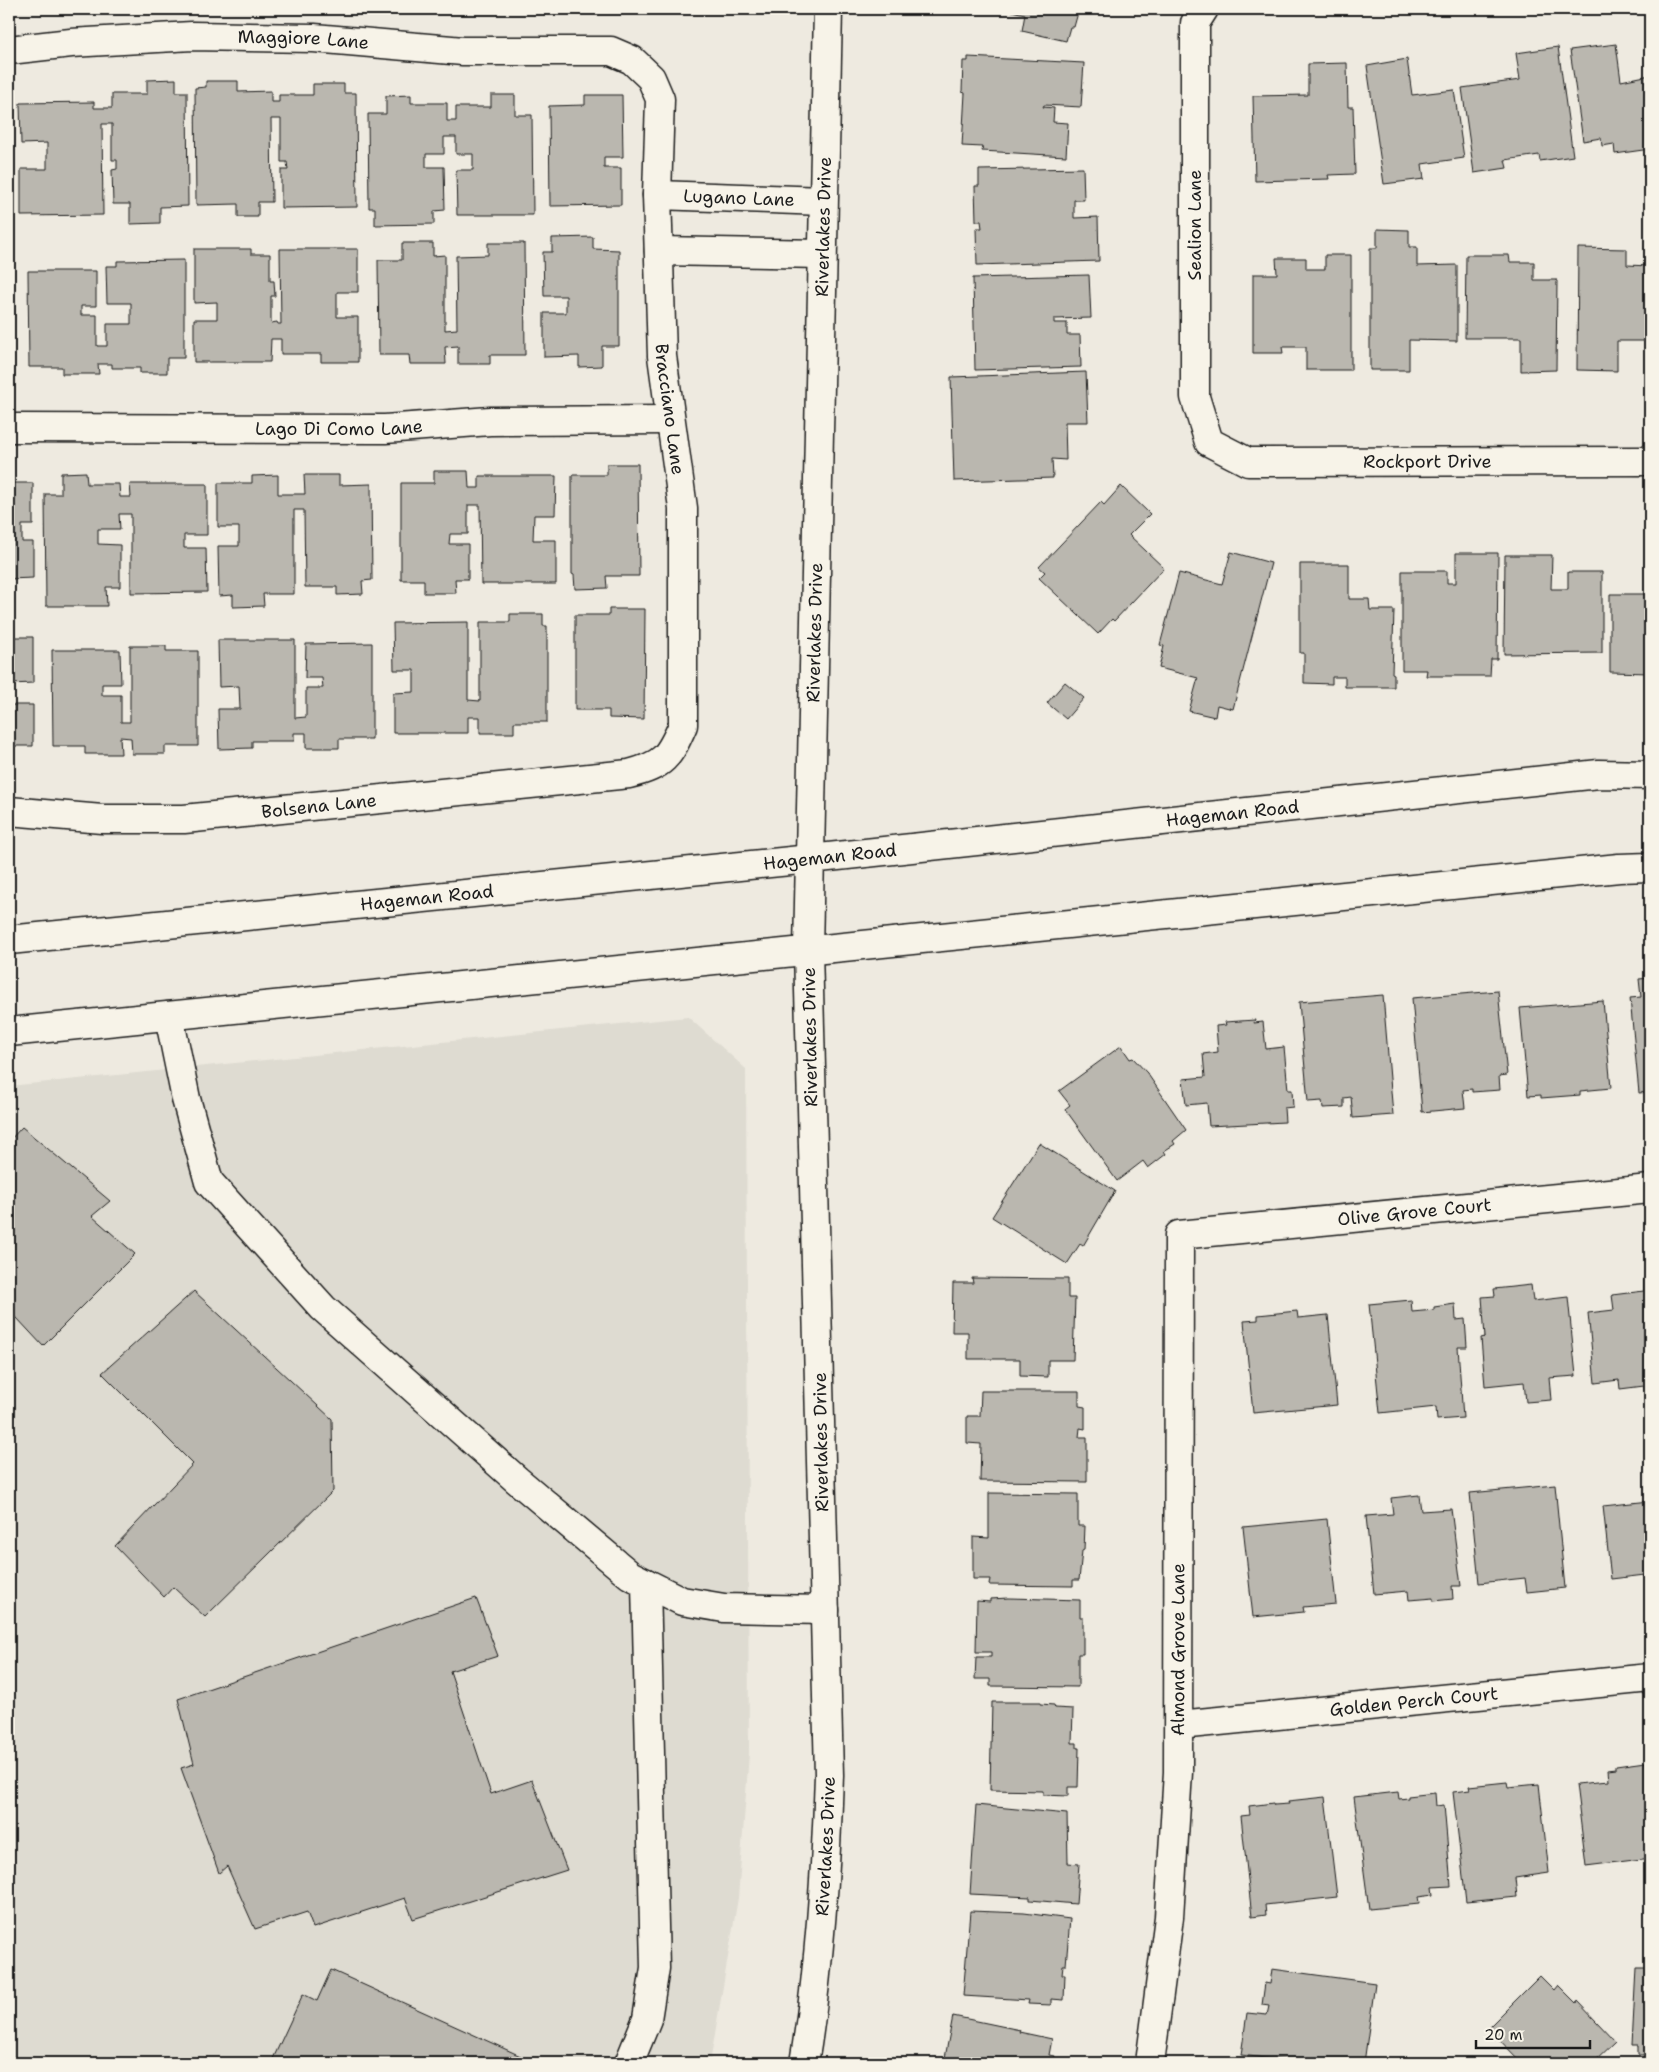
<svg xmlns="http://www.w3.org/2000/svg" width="1659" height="2072" viewBox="0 0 1659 2072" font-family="'Shantell Sans',sans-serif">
<rect width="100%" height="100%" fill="#eeeae0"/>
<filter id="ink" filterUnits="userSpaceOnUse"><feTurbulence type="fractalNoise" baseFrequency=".02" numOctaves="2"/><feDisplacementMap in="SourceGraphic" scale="10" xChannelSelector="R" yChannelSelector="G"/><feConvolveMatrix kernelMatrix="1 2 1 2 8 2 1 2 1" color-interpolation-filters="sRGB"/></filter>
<g filter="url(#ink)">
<!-- built -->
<path fill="#dedbd1" d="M688 1017 746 1069 749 1754 738 1898 710 2063H9V1086Z"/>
<!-- building -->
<path fill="#bab7af" stroke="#1c1c1c" d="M1002 9H1079L1074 27H1070L1066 41 1022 31 1025 14Z
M1616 44 1621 81 1650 75V149L1615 154 1614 144 1602 146 1601 138 1583 141 1570 50Z
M1558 47 1573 156 1540 161 1539 155 1505 160 1507 168 1474 173 1462 88 1520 80 1516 53Z
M968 57 1084 63 1081 107 1044 105 1043 107 1054 108 1053 122 1068 123 1066 156 982 151 983 147 962 146 965 93 962 92 963 61H968Z
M1407 59 1412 95 1454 90 1464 158 1422 164 1424 179 1384 184 1367 66Z
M1347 63 1348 107H1353L1355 174 1328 175 1329 179 1255 181 1253 96 1308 95V64Z
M176 79V92H187L188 206 160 207V223L130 224V204H113L112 170 117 169V160H112V124H102L103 215 21 216V169H47V143L21 144 20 103 94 102V108H112V94H147V80Z
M206 81H238V92L271 91V102H279V95H313V84H344V93H356L357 207 281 208V170H288L287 162H281V119H271L272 202H258V217H238V204L196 205 195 88 206 87Z
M411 95V103H447V121H456V107H491V95H515V115H532L533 215H457L456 170H473V154H456V137H444V154H426V167H444L445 210 434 211V224L375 225V208H369L368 114H386V96Z
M585 95H622L623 157H604V168H621V205L550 206 549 106 585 105Z
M1083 168 1084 200H1074V218L1098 217 1099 261 977 265 976 228H982L981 221H976L975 186H979V170Z
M1377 229 1409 230V247H1417V266L1457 265V341L1409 340V370H1370V248H1377Z
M593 237V249L619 250V346H602V366L579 367V356L544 357V313H566V296H544L543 252H552V238Z
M402 243H433V256L445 255V330L457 329 456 256 488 255V243H524L525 355H490V364H458V346L445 347 446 364H410L409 355H379L378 260H402Z
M1578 248 1627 249V265L1650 266V341H1617V371L1577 370Z
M194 249H251V254H270V281H274L275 296H271V323L277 322 278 324H281L280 249H358V292H337V317H358V362H321V354H281V339H271L270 362H194V319H217V302L194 303Z
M1325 255H1351V370H1306V347H1282L1283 353H1253V274H1277L1276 258H1306V269H1325Z
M1466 255H1509L1510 262H1534V280H1557L1556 370 1521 371V338H1465Z
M9 259 10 356H9Z
M184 260V358H167V373H140V368H112V364H98L99 374H62V367H29L28 271H96V306H81V315H97V346H107V324H131V303H107L106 266H117V261Z
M1089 275 1091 318 1054 319V323H1067V335H1080L1081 367 975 370 973 278Z
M1086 372 1088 422H1065L1066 460 1052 459 1053 478 954 481 951 377Z
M607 464H638L639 576H606L607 588 575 589 574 575 572 574V475H607Z
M434 471H468L469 488H479V476H556L555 515H534L533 540H556V584H481L480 505H468V534H450L449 544H468V579H455L456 593H424V580H401V483H434Z
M86 472 87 484H119L120 497H131L130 484H207V535H184V548H206L207 592 131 593V514H119L120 529H98V544L120 545V587H106L107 606H46L45 494H61V473Z
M278 475V494H305L304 475H339V485L371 484 372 580 362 581 363 594 337 595V587H305L304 510H294V594H263L264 606 233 607V595L219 596 218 546H239V527H218V483H252V476Z
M9 483H33V525H22V542H33V578L9 579Z
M1121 486 1150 514 1129 535 1164 568 1114 621 1112 619 1098 634 1039 578 1045 572 1039 567 1101 502 1104 505Z
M1231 552 1271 563 1233 709 1217 705 1215 717 1189 711 1198 678 1159 668 1164 646 1160 645 1179 573 1222 584Z
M1456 553H1498L1497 659H1491L1490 676H1426L1427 670H1402V571H1447V583H1456Z
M1505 555H1552L1551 589H1568V572H1602V653L1504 654Z
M1300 564H1349V599H1369L1370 610H1394L1392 673 1394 674V687H1345V677H1332V684L1304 683V653H1300Z
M1610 594H1650V673L1610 672Z
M609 609H645L644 719 609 718V710H575V615H609Z
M510 614H543V626H547V722H514V733H480V717H468V733H393V693L414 692V670H394L393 623 468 622V700L480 701V622H510Z
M9 637H33V683L11 684V705H33V746H9Z
M218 640H295V718L306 717V688H323L322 678H305L306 644 372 643V739H339V748H306V733H294V741H252V748L219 749 218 709H240L239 686 219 687Z
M130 646H166V651H198V746H165V754H132L131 738 120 737 121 754H85V746H53L52 650H120L121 684H102V695H121V722H130Z
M1065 682 1084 698 1066 719 1047 703Z
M1650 978V1092L1639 1093 1630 998 1641 997 1639 979Z
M1498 991 1507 1075 1499 1076 1500 1090 1472 1092V1089L1463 1090 1465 1108 1422 1112 1412 998Z
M1383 995 1393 1115 1353 1118 1351 1097 1344 1098V1107L1323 1108 1322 1101 1308 1102 1299 1002Z
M1603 1001 1611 1088 1580 1091V1095L1541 1098V1095L1528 1096 1520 1008Z
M1255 1020 1254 1023 1263 1022 1266 1049 1284 1047 1288 1090H1292L1293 1107 1284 1108 1285 1122 1209 1126 1207 1103 1186 1105 1183 1079 1205 1077 1203 1054 1218 1052 1216 1026 1226 1025 1225 1022Z
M1121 1046 1130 1059 1133 1058 1147 1073 1186 1130 1173 1141 1175 1144 1164 1151 1166 1154 1148 1168 1143 1161 1117 1181 1065 1109 1070 1105 1059 1091Z
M22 1127 110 1201 92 1216 135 1254 43 1346 16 1317 9 1325V1141Z
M1039 1143 1115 1191 1083 1246 1080 1244 1067 1264 992 1217Z
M972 1278 1068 1279V1298H1075L1073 1360H1048V1377L1020 1376V1359H968V1332H952L953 1283H973Z
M1650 1278V1390L1645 1391 1644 1386 1620 1389 1619 1380 1595 1383 1588 1313 1614 1310 1612 1295 1644 1291V1279Z
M1531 1285 1533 1301 1568 1297 1576 1376 1549 1378 1551 1400 1526 1402 1524 1382 1485 1386 1481 1338 1485 1337 1482 1297 1495 1296 1494 1289Z
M194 1291 332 1419 333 1491 205 1617 173 1587 164 1597 115 1546 193 1464 102 1373Z
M1411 1300 1412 1312 1434 1310V1307L1455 1304 1456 1320 1465 1319 1467 1347H1458L1463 1418 1437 1420 1436 1407 1380 1413 1369 1304Z
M1297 1311 1298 1318 1328 1315 1337 1405 1253 1413 1244 1321 1258 1320V1315Z
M981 1391H1079V1406L1085 1407V1429L1080 1428 1079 1437H1087V1482L980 1481 981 1444 967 1443V1416H980Z
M1555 1485 1565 1588 1527 1592 1525 1578 1479 1583 1470 1493Z
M989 1493 1078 1494V1526H1085L1084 1550 1082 1551 1079 1580H1073V1586L989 1585 990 1579H973V1537L989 1538Z
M1419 1495 1421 1511 1451 1509 1461 1586H1452L1453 1599 1433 1601V1598L1409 1600 1408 1591 1374 1594 1366 1516 1393 1514 1391 1498Z
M1650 1501V1581H1646L1645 1575 1611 1579 1603 1506Z
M1327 1519 1336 1604 1303 1607 1304 1612 1253 1617 1243 1527Z
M476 1598 498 1656 450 1671 491 1794 532 1780 567 1870 413 1919 405 1898 313 1928 307 1912 255 1929 227 1866 219 1873 181 1768 194 1764 178 1699Z
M1009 1598 1080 1600V1617H1083V1654H1078V1687L990 1686V1679H975L976 1657H991V1652H976L977 1601 990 1602V1599Z
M992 1702H1040V1704L1054 1705 1055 1708 1073 1709 1072 1743H1077V1748H1079L1078 1787H1068V1796L1043 1795V1791L990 1790Z
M1645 1762 1646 1766 1650 1765V1858L1586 1866 1576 1784 1609 1781 1608 1770 1616 1769V1766Z
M1507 1782 1508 1787 1539 1784 1549 1873 1515 1878 1517 1897 1466 1902 1453 1792 1470 1790 1469 1786Z
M1398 1792 1399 1799 1408 1798V1796L1435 1793 1436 1806 1444 1805 1451 1886 1432 1887 1433 1895 1418 1897 1419 1904 1369 1909 1354 1797Z
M1325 1797 1337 1897 1265 1905 1266 1915 1252 1917 1241 1816 1250 1815 1249 1806 1273 1803 1274 1805 1289 1804 1288 1801Z
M976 1805 1067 1814 1068 1863 1079 1864 1076 1904 1030 1900V1897L970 1894Z
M970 1911 1024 1913 1070 1919 1066 1965H1063L1062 1974H1065L1064 2000 1051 1999V2005L1028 2004 1029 2000 963 1996Z
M1636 1968H1650V2055H1638V2046H1632Z
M1272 1969 1375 1983 1364 2063H1305L1241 2055 1247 2013 1267 2015 1269 2006 1262 2005 1265 1983 1270 1984Z
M331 1970 525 2058 523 2063H271L303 1994 317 2001Z
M1540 1976 1554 1990 1558 1985 1576 2003 1577 2001 1615 2041 1592 2063H1522L1488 2028Z
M953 2016 1020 2030 1019 2032 1052 2039 1049 2055 1055 2056 1053 2063H944Z"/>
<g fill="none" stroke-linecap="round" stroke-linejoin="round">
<!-- minor casing -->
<g stroke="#1c1c1c" stroke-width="31">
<g id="minor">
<path id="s1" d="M1204 9 1195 23V397L1209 442 1248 462 1650 461"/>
<path id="s2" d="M9 50 71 43 192 36 314 38 463 51H611L632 60 651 78 660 99 657 195 662 356 683 508V725C669 757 664 765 629 774L184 819H102L9 811"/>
<path id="s3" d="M657 195 823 201"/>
<path d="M659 251 822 254"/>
<path id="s4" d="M9 428 385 429 490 421 670 420"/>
<path d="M169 1016 186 1099 209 1182 323 1308 517 1480 630 1575 682 1601 724 1608 825 1610"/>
<path id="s5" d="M1179 1725 1650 1678"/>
<path d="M629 2063 647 2019 655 1968 646 1583"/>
<path id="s6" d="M1150 2063 1169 1917 1178 1772 1179 1235 1650 1189"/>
</g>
</g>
<!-- major casing -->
<g stroke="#1c1c1c" stroke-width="31">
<g id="major">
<path id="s7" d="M9 940 810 859 1599 774 1650 775"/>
<path d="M9 1032 1619 868 1650 867"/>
<path id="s8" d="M804 2063C820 1968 826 1872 829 1775L808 950 828 9"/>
</g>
</g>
<!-- minor -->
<use href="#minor" stroke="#f7f3e8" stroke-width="28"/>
<!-- major -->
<use href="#major" stroke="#f7f3e8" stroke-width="28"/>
</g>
</g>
<g text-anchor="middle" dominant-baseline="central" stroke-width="5" stroke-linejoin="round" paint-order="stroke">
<!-- street labels -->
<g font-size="18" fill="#1c1c1c" stroke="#f7f3e8">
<text stroke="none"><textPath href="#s2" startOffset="295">Maggiore Lane</textPath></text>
<text stroke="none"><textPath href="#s3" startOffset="82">Lugano Lane</textPath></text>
<text transform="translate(1195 225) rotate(-90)">Sealion Lane</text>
<text stroke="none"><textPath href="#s8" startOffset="1838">Riverlakes Drive</textPath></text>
<text stroke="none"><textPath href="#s2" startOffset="986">Bracciano Lane</textPath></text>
<text stroke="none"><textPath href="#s4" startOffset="330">Lago Di Como Lane</textPath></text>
<text stroke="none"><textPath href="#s1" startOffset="661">Rockport Drive</textPath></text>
<text stroke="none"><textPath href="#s8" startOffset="1432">Riverlakes Drive</textPath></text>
<text transform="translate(319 806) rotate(-6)">Bolsena Lane</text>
<text stroke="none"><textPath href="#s7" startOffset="1230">Hageman Road</textPath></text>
<text stroke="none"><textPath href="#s7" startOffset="825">Hageman Road</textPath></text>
<text stroke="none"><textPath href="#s7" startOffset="420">Hageman Road</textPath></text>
<text transform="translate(810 1037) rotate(-91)">Riverlakes Drive</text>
<text stroke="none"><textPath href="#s6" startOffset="1066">Olive Grove Court</textPath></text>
<text transform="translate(821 1442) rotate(-91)">Riverlakes Drive</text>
<text stroke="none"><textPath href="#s6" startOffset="415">Almond Grove Lane</textPath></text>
<text stroke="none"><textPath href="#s5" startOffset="236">Golden Perch Court</textPath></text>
<text stroke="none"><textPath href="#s8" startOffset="218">Riverlakes Drive</textPath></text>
</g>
</g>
<!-- margin -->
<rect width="1659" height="2072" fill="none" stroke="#f7f3e8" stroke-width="30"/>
<rect x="15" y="15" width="1629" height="2042" fill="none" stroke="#1c1c1c" stroke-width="2" filter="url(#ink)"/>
<!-- scale -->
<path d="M1476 2040v8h114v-8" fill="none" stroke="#1c1c1c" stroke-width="2.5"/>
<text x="1484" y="2040" font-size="15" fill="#1c1c1c" stroke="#f7f3e8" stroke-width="4" paint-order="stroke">20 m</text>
</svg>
